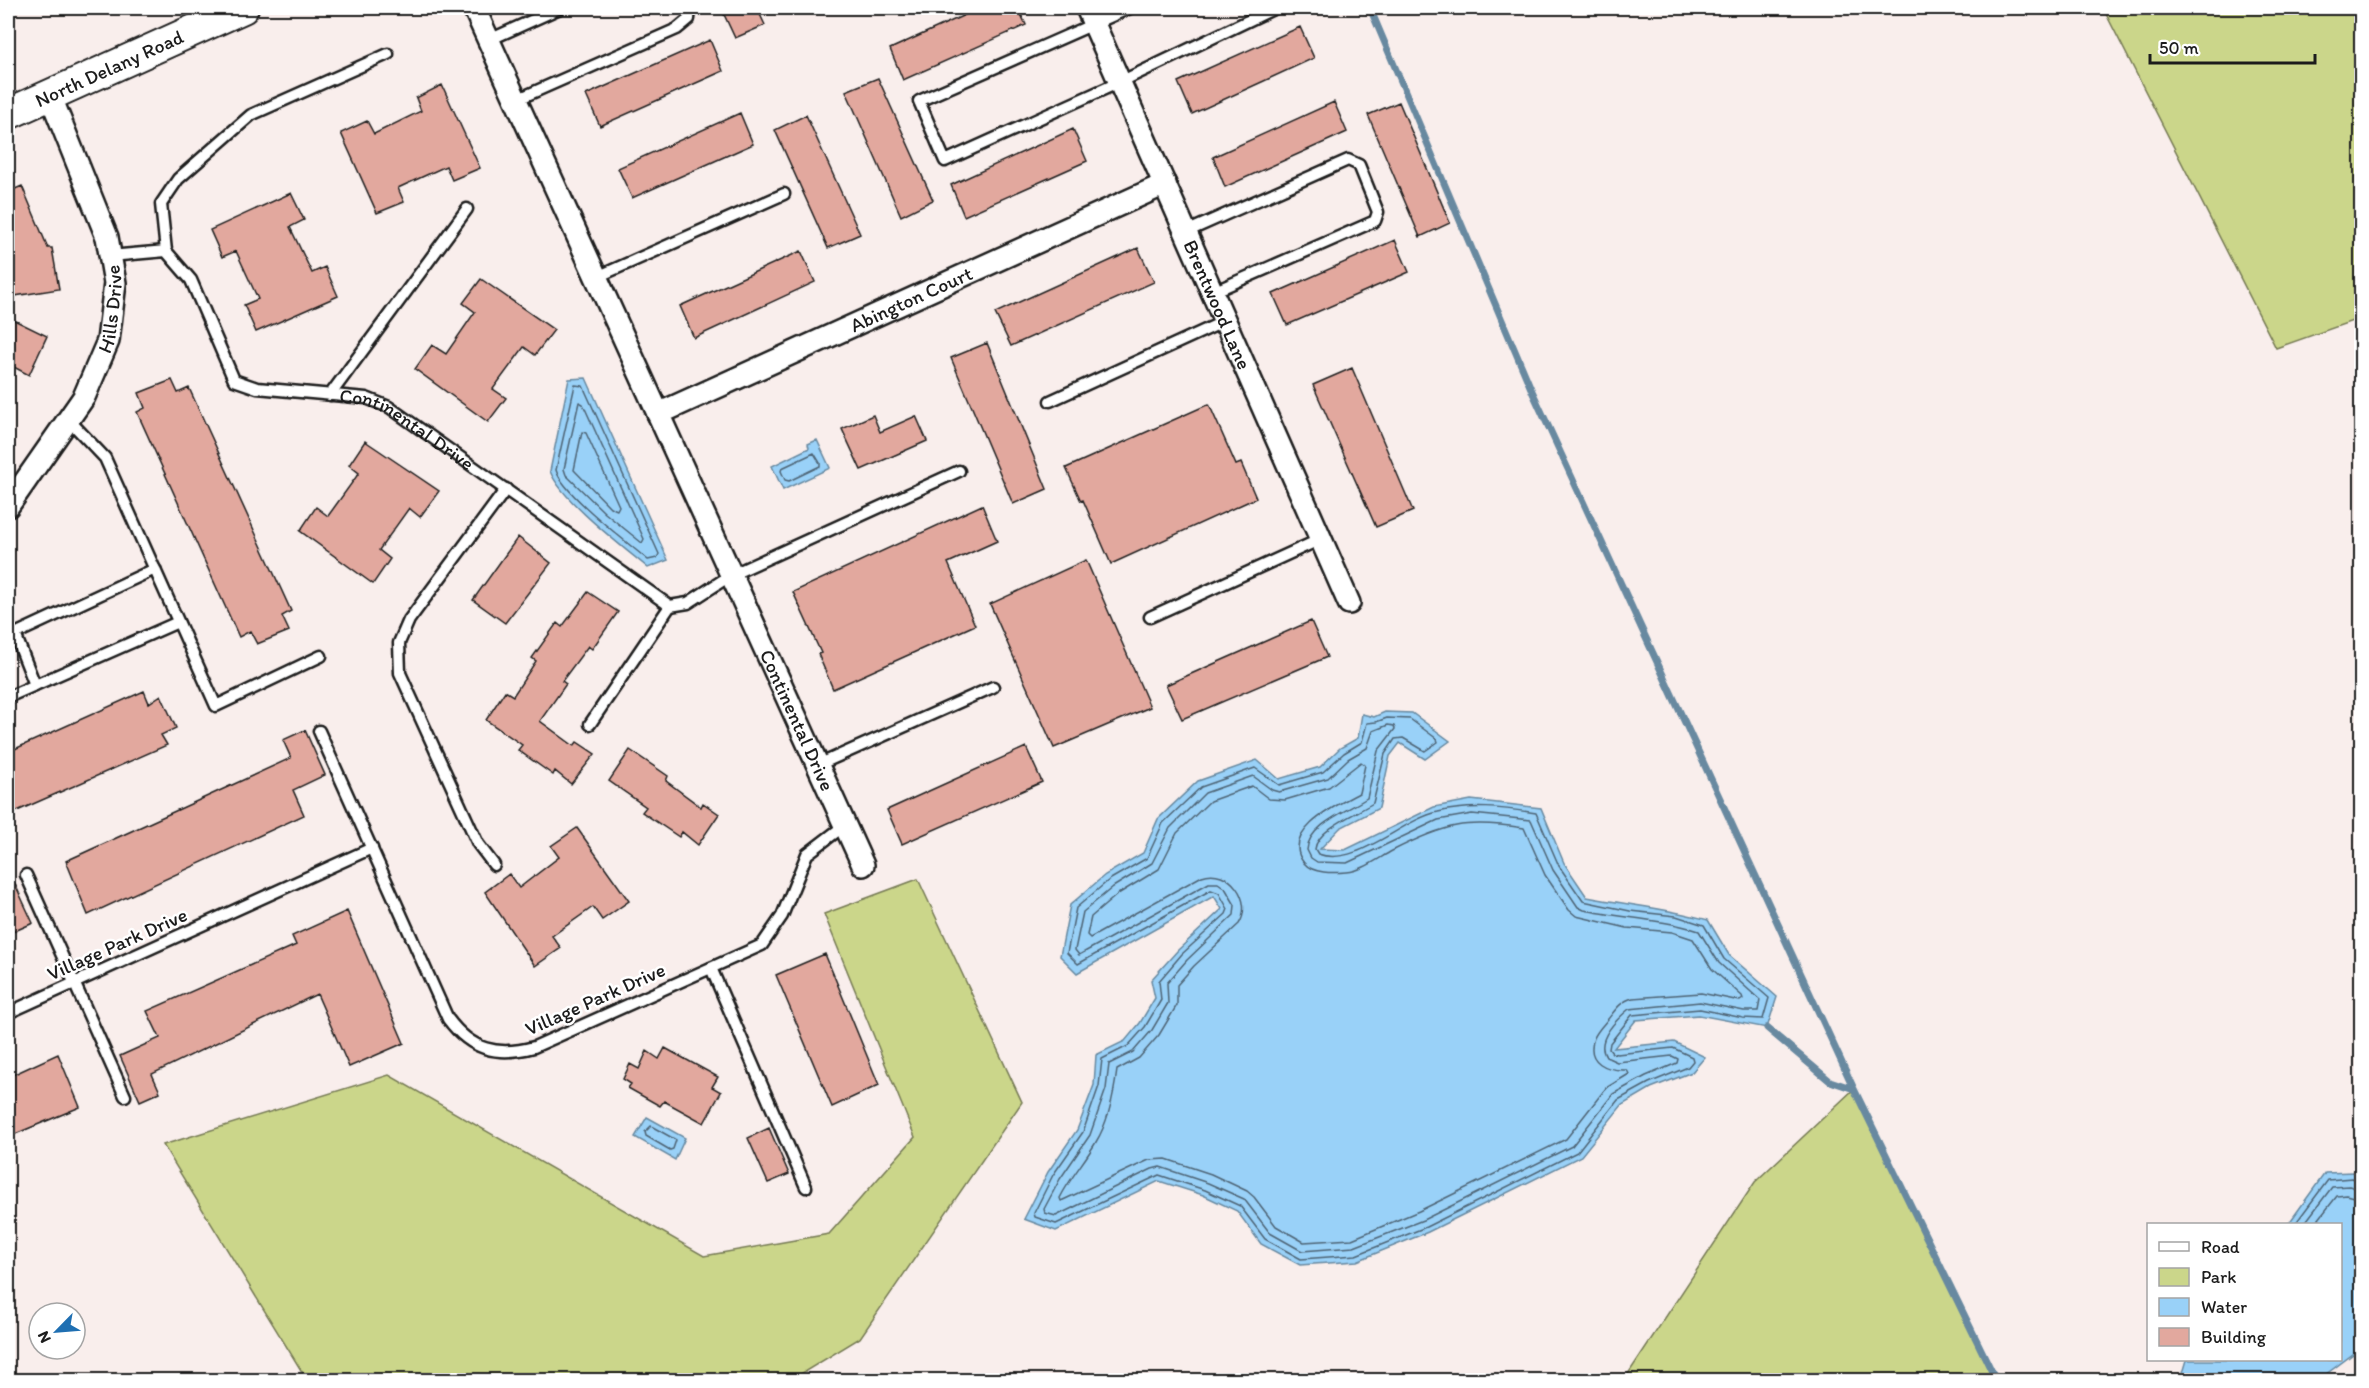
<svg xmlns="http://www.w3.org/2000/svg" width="2369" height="1388" viewBox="0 0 2369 1388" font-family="Itim,sans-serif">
<rect width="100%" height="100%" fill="#f9eeec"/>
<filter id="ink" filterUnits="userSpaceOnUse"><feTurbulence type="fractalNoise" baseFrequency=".0167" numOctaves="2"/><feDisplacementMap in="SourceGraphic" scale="12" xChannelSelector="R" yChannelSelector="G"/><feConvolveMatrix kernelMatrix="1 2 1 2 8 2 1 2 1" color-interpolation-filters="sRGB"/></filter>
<g filter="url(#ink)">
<!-- green -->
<path fill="#cbd68a" stroke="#747953" stroke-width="1.5" d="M2103 8H2361V318L2276 348Z
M918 879 1022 1102 860 1338 791 1380H307L163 1145 389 1075 704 1256 829 1234 915 1137 824 914Z
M1854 1089 1996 1380H1624L1755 1182Z"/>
<!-- water -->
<path fill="#99d1f8" stroke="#6789a0" stroke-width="1.5" d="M586 378 668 560 648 568C623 547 561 500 550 471L569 379Z
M817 440 830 468 783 490 772 466 809 448 808 444Z
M1385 712 1412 713 1450 741 1425 759 1400 743 1390 756 1379 808 1340 828 1320 849 1345 850 1434 807 1471 800 1541 808 1564 863 1587 897C1628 905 1668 908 1708 920L1729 955 1777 997 1767 1028 1699 1015 1636 1020 1614 1048 1674 1042 1705 1057 1692 1072 1651 1088 1622 1105 1581 1156 1428 1232 1357 1261 1300 1265 1261 1244 1237 1211 1203 1195 1159 1181 1056 1231 1024 1219 1048 1172 1077 1130 1094 1085 1096 1055 1125 1041 1140 1023 1155 998 1151 980 1178 950 1222 909 1214 896 1077 973 1060 956 1070 905 1105 875 1143 853 1158 819 1198 781 1257 760 1279 779 1320 767 1340 748 1358 738 1362 714 1374 717Z
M647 1117 685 1138 675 1160 635 1137Z
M2355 1172 2362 1179 2361 1348 2325 1375 2322 1380H2176L2184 1370 2187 1360H2340V1224H2286L2289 1223 2325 1173Z"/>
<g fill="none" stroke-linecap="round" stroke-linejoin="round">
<!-- shore -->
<path stroke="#4e6474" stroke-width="1.5" d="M575 385 583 386 659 554 657 558 648 560C627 542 563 494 556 470Z
M579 402 583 404 644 539 642 543 605 513 566 475 564 469Z
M582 432 586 433 619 506 617 510 610 507 574 470Z
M814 453 820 463V466L789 481 785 480 781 471 782 468Z
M1387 718 1410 719 1437 739 1438 742 1425 751 1403 738 1395 739 1385 754 1373 803C1358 813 1317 829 1315 849L1318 854C1356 868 1401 820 1438 812 1471 804 1503 808 1536 813L1559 866 1583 901 1630 911 1676 916 1704 925 1724 959 1769 998 1763 1019 1743 1018 1700 1009 1632 1015 1610 1043 1609 1049 1612 1053 1617 1054 1673 1048 1692 1057 1693 1061 1688 1067 1649 1083 1618 1100 1577 1152 1426 1227 1356 1255 1301 1259 1265 1239 1240 1206 1205 1190 1159 1175 1056 1224 1035 1217 1034 1213 1053 1175 1083 1132 1099 1086 1102 1059 1128 1046 1145 1027 1161 1000 1159 981 1182 954 1226 914 1228 909 1219 893 1211 890 1078 964 1067 953 1076 908 1109 880 1147 858 1163 823 1201 787 1255 768 1279 785 1323 772 1344 753 1362 742 1367 723 1376 722Z
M1388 725 1394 726 1395 729 1378 751 1367 798C1349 810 1308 825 1307 850L1311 858 1317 862 1347 863 1438 820 1472 814 1531 820 1553 870 1578 907 1584 910C1622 918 1662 919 1699 931L1719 963 1760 1000 1758 1011H1744L1700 1002 1629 1009C1616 1020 1595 1041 1606 1057L1617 1062 1672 1056 1678 1059 1677 1063 1646 1076 1613 1094 1572 1146 1423 1220 1354 1247 1302 1251 1270 1233 1244 1199 1208 1183 1160 1167 1152 1169 1056 1216 1045 1213 1044 1209 1060 1179 1090 1135 1106 1089 1109 1064 1133 1052 1152 1030 1168 1003 1167 983 1187 960 1234 915 1235 905 1225 888 1218 883H1209L1079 955 1075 950 1083 912 1113 887 1152 863 1170 828 1205 793 1253 776 1272 790 1279 792 1328 778 1348 759 1367 748 1373 731Z
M1361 762 1365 765 1359 793C1339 804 1279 832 1304 863 1313 874 1333 873 1347 872 1362 871 1379 858 1392 851 1445 824 1466 819 1524 828L1545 875 1569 910 1576 916 1627 928 1672 932 1693 939 1712 969 1742 996 1743 999 1740 1001 1701 993 1633 998C1621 1001 1616 1009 1608 1019 1603 1025 1597 1031 1594 1038 1585 1063 1608 1071 1627 1070L1629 1074 1606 1088 1566 1139 1419 1211 1352 1239 1304 1242 1276 1226 1254 1197 1247 1191 1211 1174 1166 1159 1149 1160 1061 1201 1060 1198C1070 1178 1085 1161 1096 1142 1109 1121 1114 1094 1117 1070L1139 1058 1159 1035 1177 1005V985L1194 966 1239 924C1254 901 1229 866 1202 876L1090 938 1087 935 1091 917 1118 894 1159 869 1177 833 1210 801 1252 786 1269 799 1285 800 1329 787Z
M651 1126 676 1140 673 1149 670 1150 646 1136 645 1132Z
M2295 1224 2328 1180 2352 1178 2362 1182
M2304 1224 2332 1187 2349 1186 2362 1190
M2315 1224 2337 1196 2347 1195 2362 1199"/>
<!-- stream -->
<path stroke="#6789a0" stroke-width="7" d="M1370 8 1532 391 1854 1089 1996 1380
M1767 1028 1830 1081 1854 1089"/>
</g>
<!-- building -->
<path fill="#e2a89e" stroke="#1c1c1c" stroke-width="1.5" d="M721 8H757L765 25 735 38Z
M980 8H1018L1026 25 903 80 890 49Z
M1300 27 1314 58 1192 114 1178 82Z
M710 40 723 71 600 126 586 95Z
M878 78 933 200 901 216 846 91Z
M442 85 480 168 452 180 446 166 398 188 404 202 377 213 341 133 367 121 374 134 421 111 416 98Z
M1334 102 1347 132 1225 187 1213 157Z
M1399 102 1450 223 1420 237 1368 115Z
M740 113 753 144 632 198 618 168Z
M806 115 860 234 828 248 775 130Z
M1073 129 1087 161 964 216 951 185Z
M22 186 48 248H52L59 289 8 297V192Z
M291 193 304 220 290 227 312 273 325 267 338 296 256 332 244 305 258 299 236 251 222 257 210 230Z
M1395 240 1409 272 1287 325 1273 294Z
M1138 248 1154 282 1011 346 995 313Z
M801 251 815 282 694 338 680 306Z
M481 279 554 330 535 355 524 347 493 389 506 398 488 422 415 369 432 345 446 354 475 312 463 303Z
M8 317 47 336 29 375 8 364Z
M987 343 1047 489 1013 504 951 358Z
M1352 368 1413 511 1376 527 1313 385Z
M172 380 178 393 189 388 291 611 282 616 289 631 257 644 250 631 239 637 137 412 145 408 139 393Z
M1209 404 1236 465 1241 463 1256 498 1111 564 1083 500 1081 501 1066 468Z
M873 415 880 432 916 416 927 441 861 470 842 429Z
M365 441 439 491 420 517 409 508 379 550 390 559 373 584 300 531 316 507 328 516 359 473 349 465Z
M982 505 997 541 948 563 975 625 833 689 818 654 821 653 793 592Z
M518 537 551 563 505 623 473 600Z
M1086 560 1150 707 1054 748 990 604Z
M588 592 618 612 592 649 588 646 562 681 566 684 540 721 574 746 577 742 595 754 571 784 555 771 553 775 518 750 522 745 486 720 505 691 513 696 536 661 532 658 557 623 562 627Z
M1311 621 1327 657 1182 719 1166 685Z
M144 691 149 703 161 695 176 728 161 735 167 745 8 815V752Z
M305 730 325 775 293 790 304 815 88 915 66 861 291 758 283 740Z
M1026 747 1042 782 902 844 887 810Z
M630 750 668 776 666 781 701 807 703 803 719 814 698 845 682 832 679 837 642 812 646 807 609 781Z
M577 828 629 901 602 920 593 907 552 936 561 948 535 966 485 892 509 874 519 888 559 857 551 846Z
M8 869 33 923 8 934Z
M347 911 404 1043 349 1067 317 994 152 1074 160 1092 140 1101 120 1056 160 1038 147 1011 296 945 292 936Z
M825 954 879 1085 832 1107 776 975Z
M665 1048 718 1077 712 1087 721 1092 704 1123 664 1101 660 1106 628 1088 631 1084 623 1079 630 1064 639 1069 647 1051 659 1059Z
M58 1054 80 1107 8 1137V1077Z
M769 1128 789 1174 768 1183 748 1138Z"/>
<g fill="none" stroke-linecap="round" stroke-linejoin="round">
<!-- lane casing -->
<g stroke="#1c1c1c" stroke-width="15">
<g id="lane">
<path d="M1130 8 919 101 945 161 1120 82 1275 8"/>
<path d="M489 40 560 8"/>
<path d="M516 100 677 29 689 19 690 8"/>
<path d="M1186 232 1348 160 1359 165 1378 212 1375 221 1213 292"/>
<path d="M166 251 161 204 178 179 251 115 388 54"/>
<path id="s1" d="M110 256 166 251 191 280 234 380 257 388 366 398 389 407 670 606 688 603 731 575 959 471"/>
<path d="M597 277 784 194"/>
<path d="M330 395 467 209"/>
<path d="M1050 401 1225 321"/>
<path d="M68 419 105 458 216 706 321 656"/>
<path d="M1150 617 1321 539"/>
<path d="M35 685 15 634 155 569"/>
<path d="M8 697 178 622"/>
<path d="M590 724 670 606"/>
<path d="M319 731 448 1019C471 1050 497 1057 534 1047L762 945 782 916 807 854 845 825"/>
<path d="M818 765 993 687"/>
<path d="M494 865 478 844 400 673 399 643 409 620 506 489"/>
<path d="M26 875 125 1096"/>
<path d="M711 968 806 1187"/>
<path d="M8 1013 372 848"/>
</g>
</g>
<!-- street casing -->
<g stroke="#1c1c1c" stroke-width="26">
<g id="street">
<path id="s2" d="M474 8 863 865"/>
<path id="s3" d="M1087 8 1349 603"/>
<path id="s4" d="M658 414 1165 184"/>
<path id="s5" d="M8 506 84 397 108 341 115 283 107 237 50 95"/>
</g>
</g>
<!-- secondary casing -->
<g stroke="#1c1c1c" stroke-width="34">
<g id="secondary">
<path id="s6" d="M8 114 243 8"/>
</g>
</g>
<!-- lane -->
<use href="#lane" stroke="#fff" stroke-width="10"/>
<!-- street -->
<use href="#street" stroke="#fff" stroke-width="21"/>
<!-- secondary -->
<use href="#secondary" stroke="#fff" stroke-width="30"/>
</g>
</g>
<g text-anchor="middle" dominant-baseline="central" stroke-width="5" stroke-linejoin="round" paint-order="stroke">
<!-- street labels -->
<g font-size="20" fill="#1c1c1c" stroke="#fff">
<text stroke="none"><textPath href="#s6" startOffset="111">North Delany Road</textPath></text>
<text stroke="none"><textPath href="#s4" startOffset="278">Abington Court</textPath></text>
<text stroke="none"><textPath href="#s3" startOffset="324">Brentwood Lane</textPath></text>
<text stroke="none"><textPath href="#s5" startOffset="226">Hills Drive</textPath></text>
<text stroke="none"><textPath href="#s1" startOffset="387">Continental Drive</textPath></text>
<text stroke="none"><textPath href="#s2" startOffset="782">Continental Drive</textPath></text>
<text transform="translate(117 944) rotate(-24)">Village Park Drive</text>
<text transform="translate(595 999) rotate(-24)">Village Park Drive</text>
</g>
</g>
<!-- margin -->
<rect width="2369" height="1388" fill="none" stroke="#fff" stroke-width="30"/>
<rect x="15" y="15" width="2339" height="1358" fill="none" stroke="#1c1c1c" stroke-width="2" filter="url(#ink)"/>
<!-- legend -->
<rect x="2147" y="1223" width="195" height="138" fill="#ffffff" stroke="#a4a4a4" stroke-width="1.5"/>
<rect x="2159" y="1242" width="30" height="9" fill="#ffffff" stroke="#a4a4a4" stroke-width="1.5"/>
<text x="2201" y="1253" font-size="18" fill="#1c1c1c">Road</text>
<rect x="2159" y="1268" width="30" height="18" fill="#cbd68a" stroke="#a4a4a4" stroke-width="1.5"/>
<text x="2201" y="1283" font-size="18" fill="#1c1c1c">Park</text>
<rect x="2159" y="1298" width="30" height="18" fill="#99d1f8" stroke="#a4a4a4" stroke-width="1.5"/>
<text x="2201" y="1313" font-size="18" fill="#1c1c1c">Water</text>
<rect x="2159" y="1328" width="30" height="18" fill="#e2a89e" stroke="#a4a4a4" stroke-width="1.5"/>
<text x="2201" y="1343" font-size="18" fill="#1c1c1c">Building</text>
<!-- north arrow -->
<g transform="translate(57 1331) rotate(245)"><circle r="28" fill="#ffffff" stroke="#a4a4a4" stroke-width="1.5"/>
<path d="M0-4.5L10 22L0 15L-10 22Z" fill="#1f6fb2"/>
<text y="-9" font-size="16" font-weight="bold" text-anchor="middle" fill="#1c1c1c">N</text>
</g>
<!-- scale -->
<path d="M2150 54v9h165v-9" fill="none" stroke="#1c1c1c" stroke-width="3"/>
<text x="2159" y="54" font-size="18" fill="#1c1c1c" stroke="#ffffff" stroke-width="4.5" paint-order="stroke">50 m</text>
</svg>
